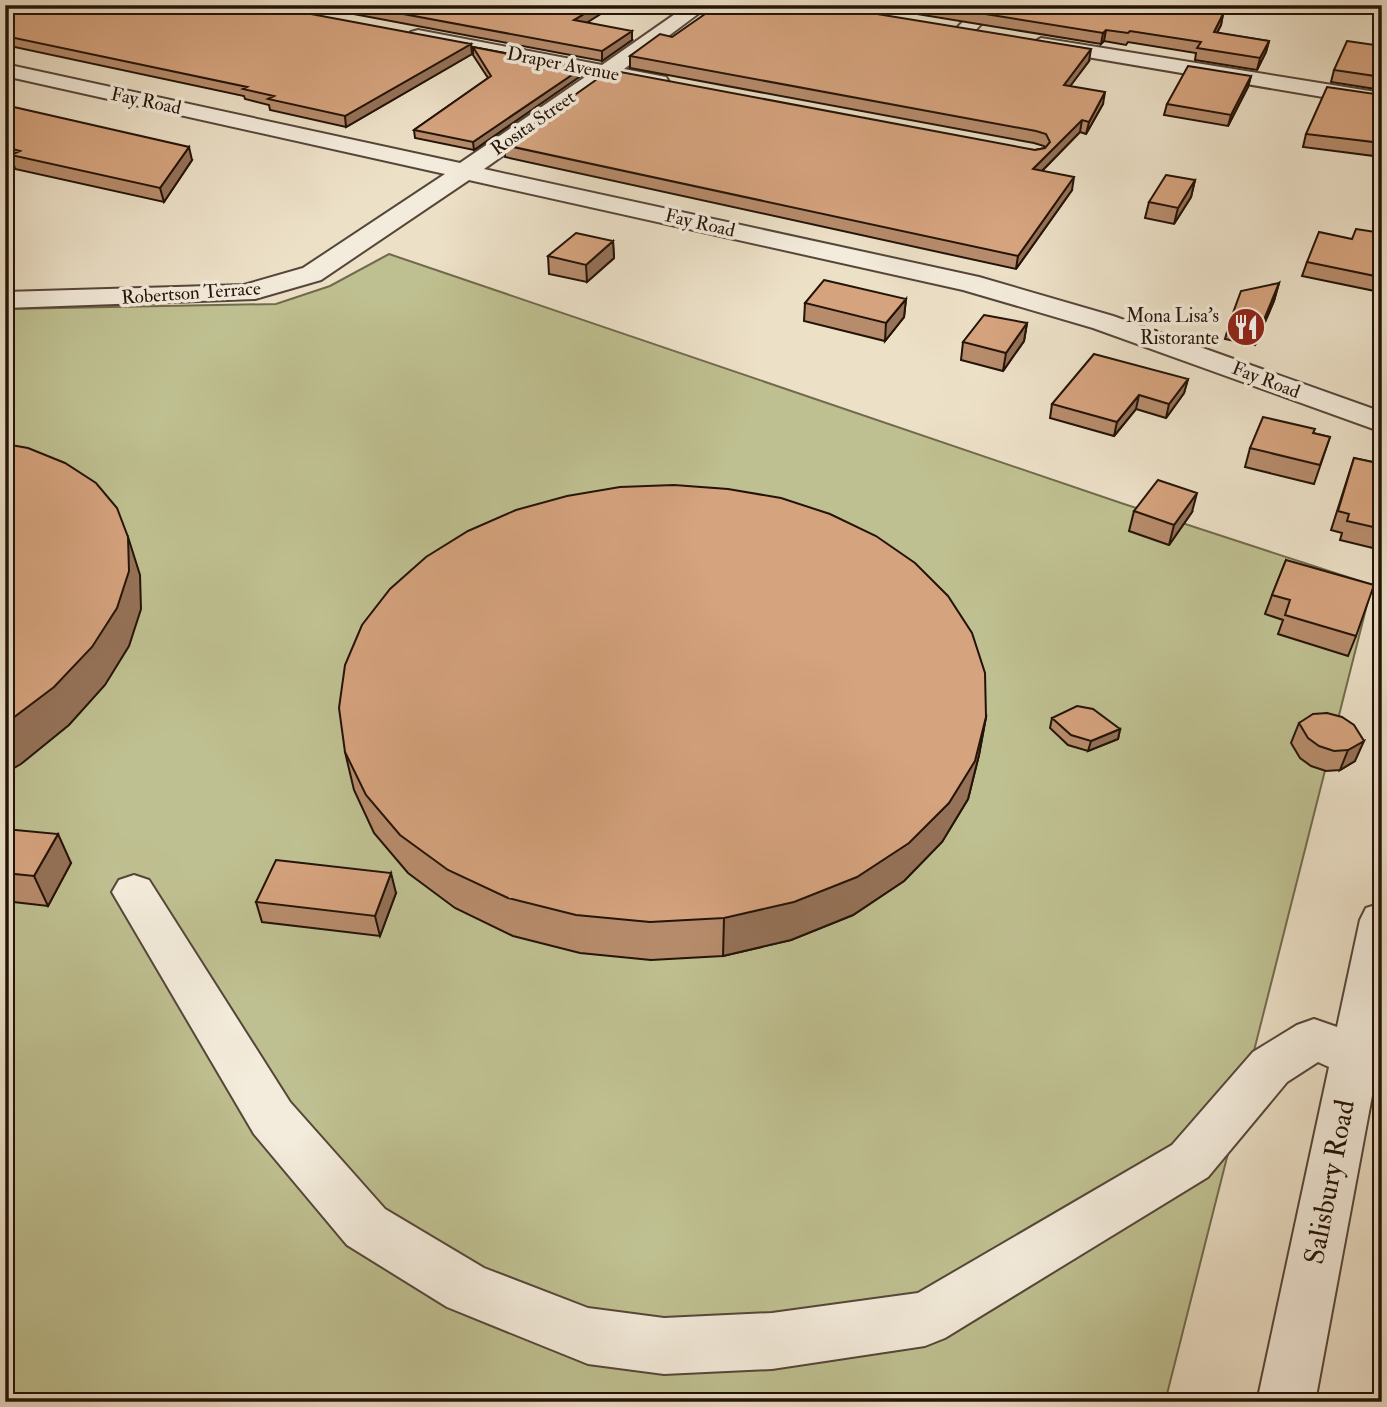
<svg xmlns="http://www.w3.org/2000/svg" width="1387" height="1407" viewBox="0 0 1387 1407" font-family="'IM FELL Double Pica',serif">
<rect width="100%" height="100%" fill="#ece0c7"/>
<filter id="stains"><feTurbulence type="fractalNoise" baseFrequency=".00286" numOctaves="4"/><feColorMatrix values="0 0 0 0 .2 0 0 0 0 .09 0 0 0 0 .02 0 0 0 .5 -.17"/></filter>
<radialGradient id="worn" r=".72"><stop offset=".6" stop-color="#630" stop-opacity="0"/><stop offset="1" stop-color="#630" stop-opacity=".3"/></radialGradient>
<!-- green -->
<path fill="#bfc091" stroke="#726a4c" stroke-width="2" d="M389 254 1121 503 1372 585 1165 1402H5V309L276 304 330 286Z"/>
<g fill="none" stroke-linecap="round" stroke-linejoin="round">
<!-- minor casing -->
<g stroke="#564638" stroke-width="4">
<path id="minor" d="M688 5H710L624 69 666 77 669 82 666 87 658 88 610 79 484 169 979 277 1113 316 1382 412V432L1093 328 963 290 469 180 321 280 255 299 5 308V292L244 285 303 268 445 174 5 76V64L460 163 588 75 418 42 408 36 411 32 418 30 602 65Z
M979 5H999L971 35H957L954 31Z
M1041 38 1382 93V107L1034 48 1031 44Z
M134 875 149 880 290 1102 385 1209 484 1268 588 1308 664 1318 772 1313 918 1293 1172 1145 1253 1052 1297 1025 1314 1019 1337 1027 1360 920 1366 908 1382 903V1088L1374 1085 1315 1402H1257L1329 1067 1318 1062 1287 1082 1208 1177 945 1338 925 1346 772 1369 664 1374 588 1364 447 1307 347 1245 254 1134 119 904 112 892 119 880Z"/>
</g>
<!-- minor -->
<use href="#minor" fill="#f3ebdb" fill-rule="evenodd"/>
</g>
<!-- wall -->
<path fill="#b78c6c" stroke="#241308" stroke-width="2" d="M5 5 472 54 346 127 270 110 269 105 245 99 244 96 5 45Z
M306 5H615L587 22 632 40 602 61Z
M862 5H1175L1223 14 1221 25 1217 33 1269 41 1266 52 1257 70 1195 60 1196 53 1128 42 1126 45 1104 41 1101 44Z
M1376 5H1382V90L1331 82 1334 70 1380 46 1374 11Z
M672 37 1089 61 1070 86 1103 104 1086 134 1080 132 1042 171 1072 190 1016 269 505 157 504 145 1035 150 1045 148 1044 146 1034 143 630 68V56Z
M473 47 582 68V75L474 150 415 138 414 130 488 78 473 55Z
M1251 76 1248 87 1228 126 1164 115 1167 104Z
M1382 95V157L1303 147 1306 134Z
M5 105 192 160 164 202 15 169 13 161 5 159Z
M1195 180 1191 197 1174 224 1145 218 1149 202Z
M1382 233V285H1378L1375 291 1302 276 1307 262 1352 239Z
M613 241 614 258 587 282 549 274 548 256Z
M1279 283 1274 301 1255 345 1225 339 1230 321Z
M906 299 904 317 885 341 804 321 805 303Z
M1027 323 1024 341 1003 371 961 360 963 342Z
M1188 379 1184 393 1166 418 1136 409 1114 436 1050 418 1052 404Z
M1313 433 1330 437 1314 484 1245 467 1250 448Z
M1354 458 1382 464 1381 550 1340 540 1342 533 1331 530Z
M1134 511 1192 512 1169 545 1129 531Z
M1286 560 1356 636 1348 656 1278 634 1283 620 1265 614 1272 595Z
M1327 713 1355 761 1340 770 1326 771 1311 766 1300 758 1291 743 1299 723Z
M986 717 979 755 968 799 942 842 904 881 853 915 791 940 723 956 651 960 580 953 513 936 455 908 408 873 374 833 354 790 345 752Z
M1052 718 1120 729 1118 739 1088 751 1068 745 1050 728Z
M5 829 71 863 48 906 5 901Z
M396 893 380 936 262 922 256 902Z"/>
<!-- shaded-wall -->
<path fill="#957258" stroke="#241308" stroke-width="2" d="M599 5H615L575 30 574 20Z
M1223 14 1221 25 1211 44 1214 32Z
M1106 30 1104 41 1101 44 1103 33Z
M632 31V40L602 61V51Z
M1269 41 1266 52 1257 70 1260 58Z
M471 44 472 54 346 127 345 116Z
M1091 49 1089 61 1062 97 1064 85Z
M582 68V75L474 150 473 142Z
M1251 76 1248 87 1228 126 1231 115Z
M1105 92 1103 104 1086 134 1089 122Z
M1082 120 1080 132 1031 182 1033 169Z
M189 147 192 160 164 202 160 188Z
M1074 177 1072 190 1016 269 1018 256Z
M1195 180 1191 197 1174 224 1178 208Z
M613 241 614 258 587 282 586 265Z
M1279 283 1274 301 1255 345 1261 327Z
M906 299 904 317 885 341 886 323Z
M1027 323 1024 341 1003 371 1006 353Z
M1188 379 1184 393 1166 418 1169 404Z
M1139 395 1136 409 1114 436 1117 422Z
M1197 493 1192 512 1169 545 1174 525Z
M128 537 140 575 141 609 129 646 105 685 69 725 21 764 5 773V724Z
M986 717 979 755 968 799 942 842 904 881 853 915 791 940 723 956 724 918Z
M1120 729 1118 739 1088 751 1091 741Z
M1364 741 1355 761 1340 770 1348 750Z
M58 834 71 863 48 906 34 876Z
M391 873 396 893 380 936 375 916Z"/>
<!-- building -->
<path fill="#d5a37e" stroke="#241308" stroke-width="2" d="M5 5H263L471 44 345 116 268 99 274 96 243 89 247 87 5 36Z
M355 5H599L574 20 632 31 602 51Z
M718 5H822L1091 49 1064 85 1105 92 1089 122 1082 120 1033 169 1074 177 1018 256 504 145 610 70 1035 150 1045 148 1050 142 1046 134 1036 131 630 56 660 34 672 37Z
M929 5H1175L1223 14 1214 32 1269 41 1260 58 1197 48 1201 42 1130 31 1128 33 1106 30 1103 33Z
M1379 5H1382V21Z
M1347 41 1382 46V77L1334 70Z
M473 47 582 68 473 142 414 130 491 76Z
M1188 66 1251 76 1231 115 1167 104Z
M1327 87 1382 95V143L1306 134Z
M5 105 189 147 160 188 11 155 20 151 5 147Z
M1166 175 1195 180 1178 208 1149 202Z
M1356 229 1382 233V272L1380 277 1307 262 1319 232 1352 239Z
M576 233 613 241 586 265 548 256Z
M824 280 906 299 886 323 805 303Z
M1279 283 1261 327 1230 321 1241 291Z
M984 315 1027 323 1006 353 963 342Z
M1094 354 1188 379 1169 404 1139 395 1117 422 1052 404Z
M1263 417 1315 429 1313 433 1330 437 1320 465 1250 448Z
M5 444 28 448 65 463 96 483 117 508 128 537 129 571 117 608 92 647 54 687 5 724Z
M1354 458 1382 464V529L1347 521 1349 514 1338 511Z
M1158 480 1197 493 1174 525 1134 511Z
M674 485 728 489 781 498 830 514 876 536 915 563 948 596 972 633 985 673 986 717 975 761 949 803 909 843 857 877 794 902 724 918 650 922 576 915 508 898 448 870 400 835 366 795 345 752 339 708 345 665 362 625 390 589 426 557 468 531 516 510 567 496 620 487Z
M1286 560 1374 585 1356 636 1285 615 1290 600 1272 595Z
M1077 706 1093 709 1120 729 1091 741 1071 735 1052 718Z
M1327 713 1342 717 1354 725 1364 741 1348 750 1334 751 1319 746 1308 738 1299 723 1313 714Z
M5 829 58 834 34 876 5 873Z
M276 860 391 873 375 916 256 902Z"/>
<!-- icons -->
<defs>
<g id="restaurant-disc" transform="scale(2.0125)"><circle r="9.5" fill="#8f2418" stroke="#f3ebdb"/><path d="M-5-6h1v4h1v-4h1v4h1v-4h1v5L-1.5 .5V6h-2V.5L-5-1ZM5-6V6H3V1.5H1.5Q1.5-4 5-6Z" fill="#fff"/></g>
</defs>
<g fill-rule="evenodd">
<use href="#restaurant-disc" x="1246" y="327"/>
</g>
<g text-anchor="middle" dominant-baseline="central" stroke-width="7" stroke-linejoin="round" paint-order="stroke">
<!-- far-street labels -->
<g font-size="19" fill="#241308" stroke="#f3ebdb">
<text transform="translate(563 64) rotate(11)">Draper Avenue</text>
<text transform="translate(146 101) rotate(12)">Fay Road</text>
<text transform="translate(533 123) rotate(-35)">Rosita Street</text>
<text transform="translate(700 223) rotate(13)">Fay Road</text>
<text transform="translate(191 293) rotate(-4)">Robertson Terrace</text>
<text transform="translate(1266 380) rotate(21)">Fay Road</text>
</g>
<!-- far-poi labels -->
<g font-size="19" fill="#241308" stroke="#f3ebdb" text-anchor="end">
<text x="1219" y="316">Mona Lisa's<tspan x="1219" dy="22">Ristorante</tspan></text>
</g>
<!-- near-street labels -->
<g font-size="28" fill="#241308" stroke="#f3ebdb">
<text transform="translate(1330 1182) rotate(-79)">Salisbury Road</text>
</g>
</g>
<!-- margin -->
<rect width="1387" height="1407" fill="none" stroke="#ece0c7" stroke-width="28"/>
<rect x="7" y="7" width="1373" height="1393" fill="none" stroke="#241308" stroke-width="3.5"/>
<rect x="14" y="14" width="1359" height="1379" fill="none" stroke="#241308" stroke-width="2"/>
<rect width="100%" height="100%" filter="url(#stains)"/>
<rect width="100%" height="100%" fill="url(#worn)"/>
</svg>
